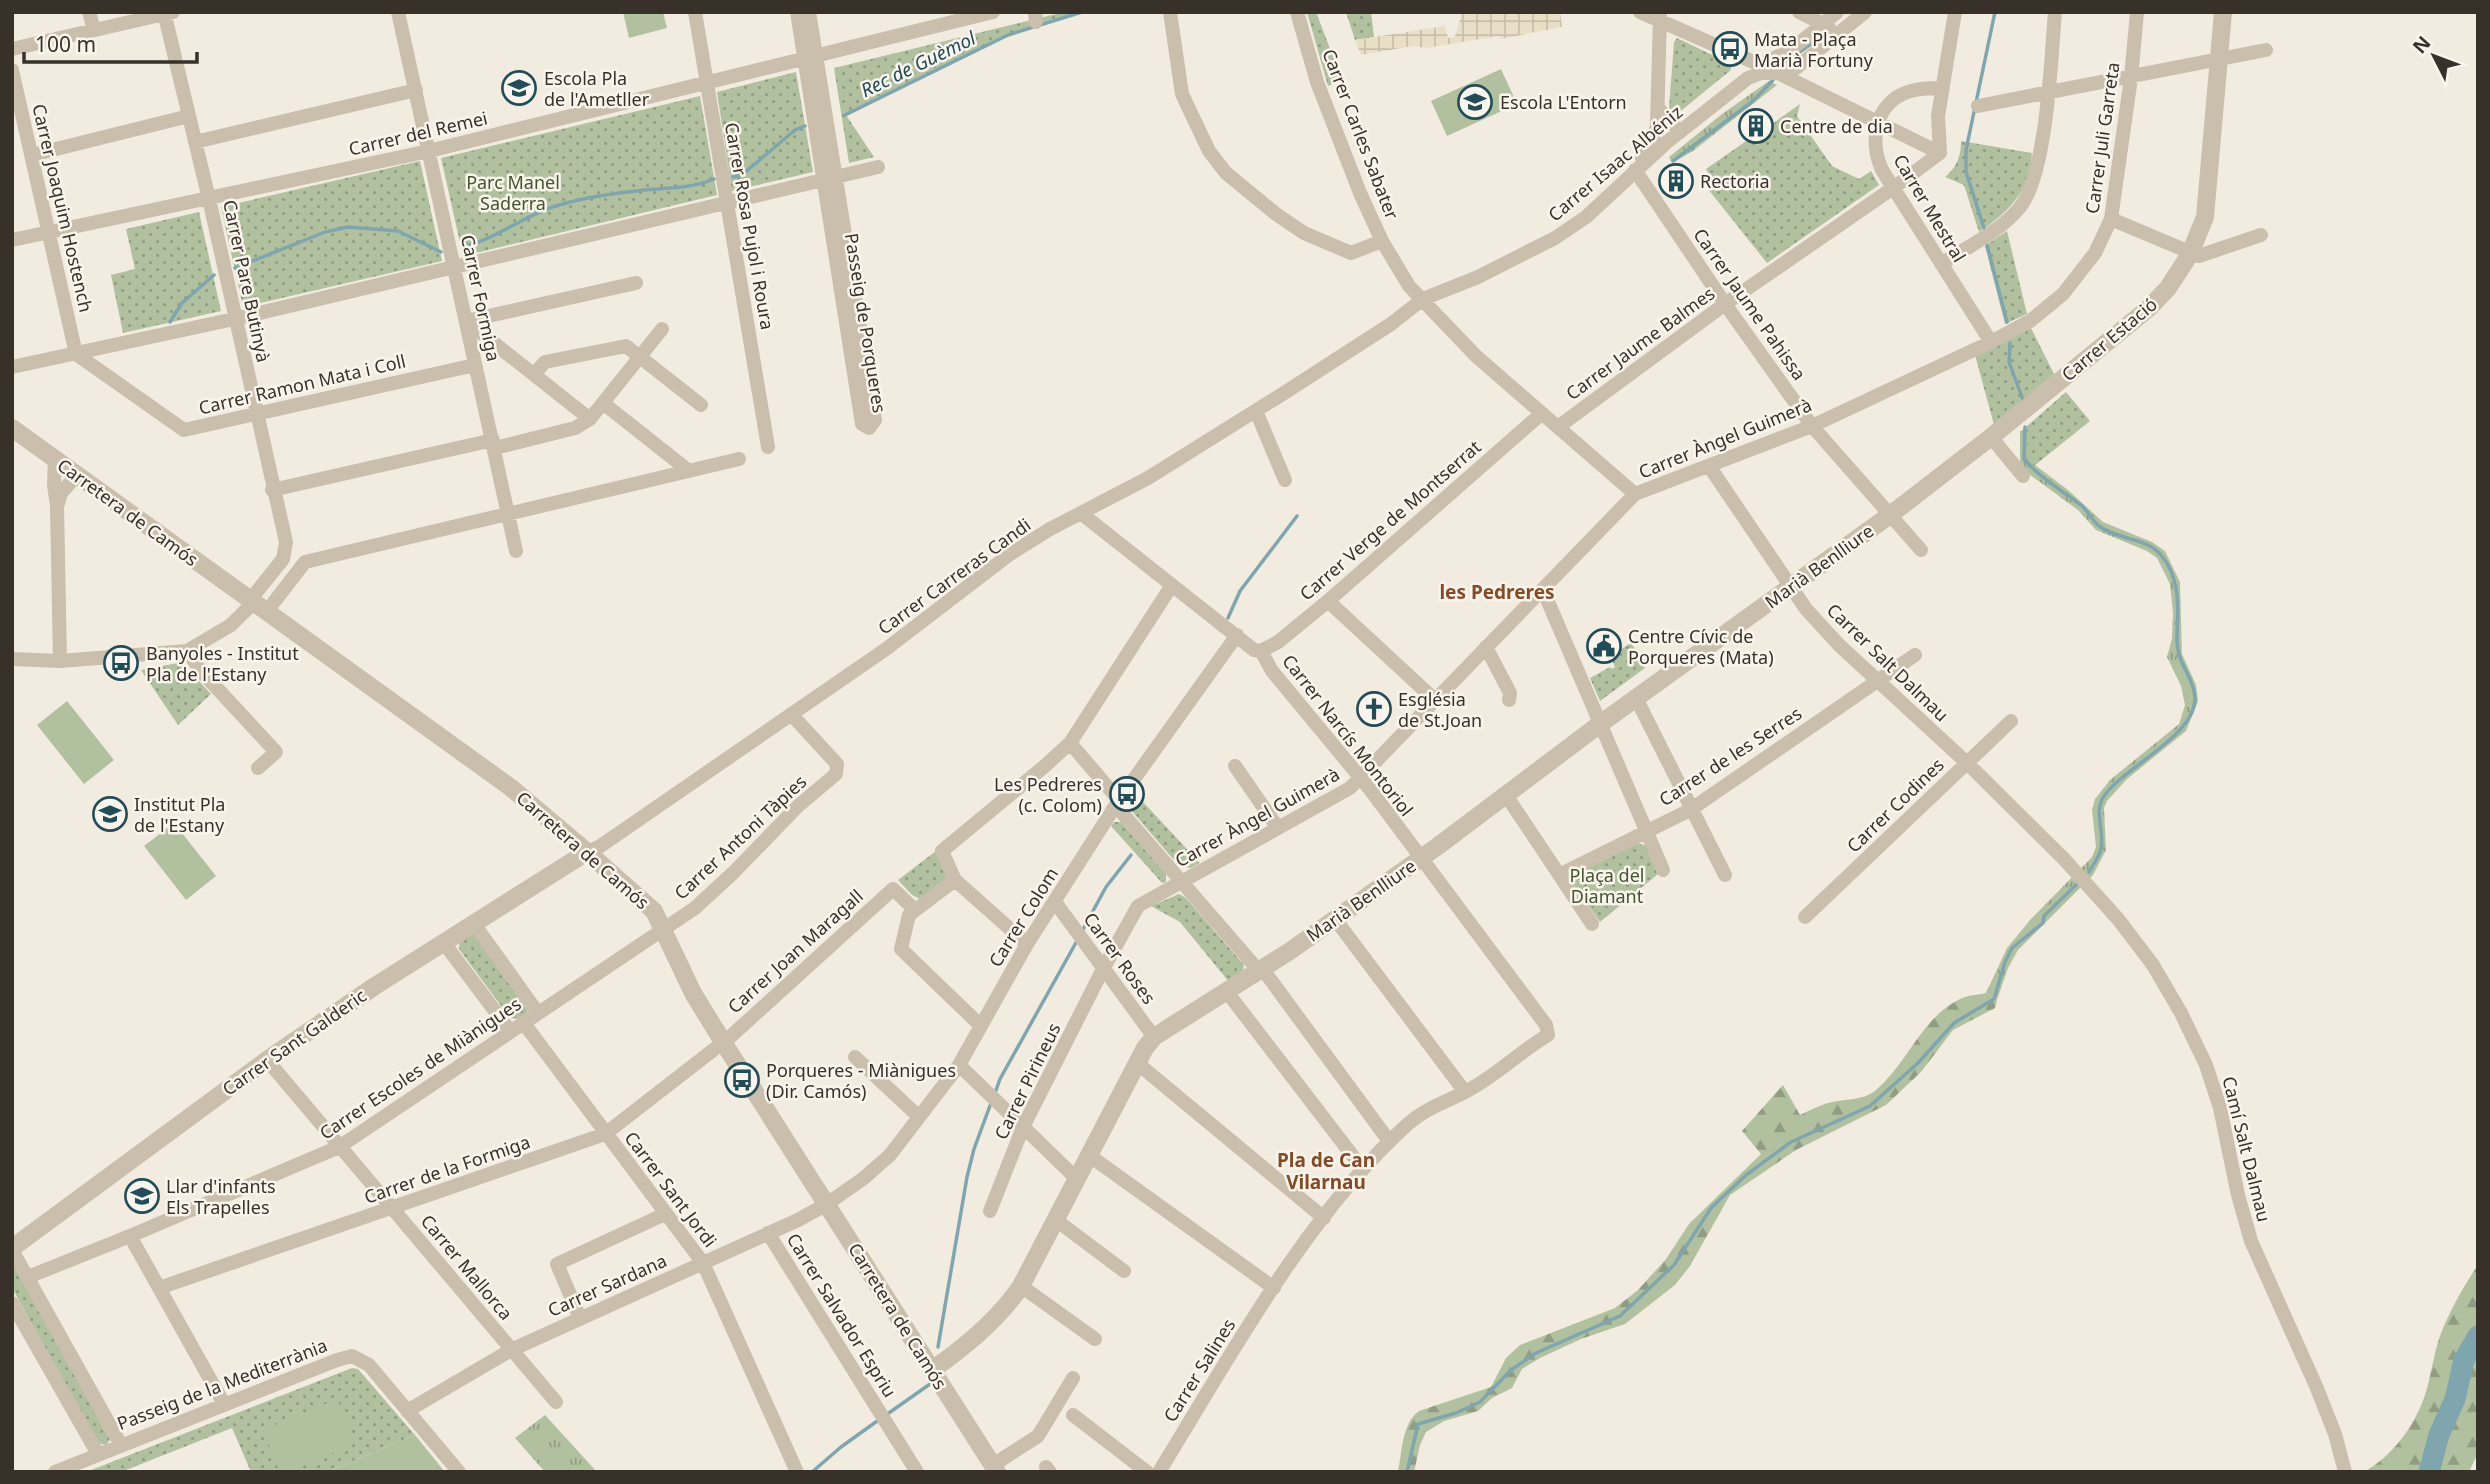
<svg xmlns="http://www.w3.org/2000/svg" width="2490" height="1484" viewBox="0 0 2490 1484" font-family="'Noto Sans',sans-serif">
<defs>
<pattern id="grass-tufts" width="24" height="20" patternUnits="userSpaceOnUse" patternTransform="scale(1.75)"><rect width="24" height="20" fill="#b1c1a0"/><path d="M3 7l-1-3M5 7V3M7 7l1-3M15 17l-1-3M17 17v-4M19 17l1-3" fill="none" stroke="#919d83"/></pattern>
<pattern id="forest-firs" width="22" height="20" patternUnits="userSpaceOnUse" patternTransform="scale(1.75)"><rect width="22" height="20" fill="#b1c1a0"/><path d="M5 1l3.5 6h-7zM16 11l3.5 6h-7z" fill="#919d83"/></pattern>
<pattern id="park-dots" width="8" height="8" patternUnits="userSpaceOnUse" patternTransform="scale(1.75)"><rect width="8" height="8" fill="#b1c1a0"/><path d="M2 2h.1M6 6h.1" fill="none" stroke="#919d83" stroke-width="1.8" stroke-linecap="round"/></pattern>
<pattern id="plaza-grid" width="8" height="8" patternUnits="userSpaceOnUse" patternTransform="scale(1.75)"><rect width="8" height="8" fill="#e9dfc7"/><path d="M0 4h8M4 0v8" fill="none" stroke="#c9c0ab"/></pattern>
</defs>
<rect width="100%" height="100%" fill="#f2ece0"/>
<!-- grass -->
<path fill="url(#grass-tufts)" d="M1769 81 1777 85 1693 151 1672 163 1669 157 1722 114Z
M2027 426V459L2068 490 2103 522 2152 542 2165 551 2180 582 2182 654 2196 685 2198 701 2186 731 2127 779 2107 801 2104 808 2106 850 2093 875 2018 950 2008 968 1997 1000 1986 993 2007 948 2031 919 2092 857 2096 847 2092 810 2095 799 2110 780 2179 724 2185 705 2181 686 2167 657 2172 639 2173 613 2170 584 2157 558 2147 551 2096 530 2078 510 2029 474 2020 461V432Z
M545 1415 597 1472H545L515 1438Z"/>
<!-- forest -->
<path fill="url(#forest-firs)" d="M1986 993 1997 1000 1995 1008 1953 1030 1921 1072 1886 1105 1796 1150 1730 1195 1690 1266 1675 1285 1625 1324 1581 1339 1540 1358 1522 1369 1512 1388 1492 1398 1478 1411 1444 1421 1426 1432 1420 1445 1414 1472H1398C1402 1452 1402 1423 1419 1411L1491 1387 1506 1358 1520 1345 1615 1308 1638 1290 1666 1259 1689 1224 1761 1154 1742 1131 1783 1085 1800 1115C1808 1111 1816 1107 1825 1104 1842 1098 1862 1102 1876 1090 1908 1063 1921 1018 1960 999 1968 995 1978 995 1986 993Z
M2478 1265V1453L2469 1472H2364C2392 1456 2413 1428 2424 1398 2431 1378 2433 1356 2440 1336 2450 1310 2463 1287 2478 1265Z"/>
<!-- park -->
<path fill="url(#park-dots)" d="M1064 12H1082L1008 35 846 115 874 157 849 163 834 68Z
M1307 12H1316L1342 80 1328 86Z
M1346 12H1371L1374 37 1355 40Z
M1677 38 1731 64V70L1677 114 1669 108 1674 42Z
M796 72 813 172 732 191 717 92Z
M700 96 717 195 463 256 441 158Z
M1800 104 1797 116 1832 166 1859 179 1871 171 1879 185 1767 263 1700 179 1708 173 1706 169 1752 137 1758 145 1773 134 1768 127Z
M1961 141 2032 153C2030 191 2009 212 1979 232L1964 185 1945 177C1957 167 1961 156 1961 141Z
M420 161 442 261 243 307 221 207Z
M199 212 221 311 123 333 111 275 135 269 126 229Z
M2007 231 2027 314 2005 324 1985 246Z
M2031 328 2054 374 1994 425 1975 355Z
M2066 392 2090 421 2034 466 2027 459V426Z
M1631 643 1638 653 1635 655 1645 668 1600 701 1590 678 1610 667 1612 669 1615 667 1610 656Z
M178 663 184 665 211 694 178 725 141 670Z
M1135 799 1143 802 1200 863 1191 868 1179 866 1131 810 1130 805Z
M1114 822H1121L1166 874V882L1162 883 1111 826Z
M1638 843 1646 846 1658 874 1600 922 1572 882 1575 874Z
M936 851 947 875 945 882 920 899 912 895 898 880Z
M1179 894 1186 898 1244 965 1243 973 1229 982 1180 922 1151 906Z
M472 935 476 936 528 1011 521 1019 510 1018 459 949 460 939Z
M12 1259 110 1440 106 1445 98 1443 12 1288Z
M352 1368 358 1369 415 1435 327 1472H251L232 1428 121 1472H86Z"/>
<!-- garden -->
<path fill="#b1c1a0" d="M623 12H663L667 28 629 38Z
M1501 69 1517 104 1447 136 1431 101Z
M67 701 114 760 84 784 37 725Z
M174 823 216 876 186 900 144 846Z
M337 1399 356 1443 289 1472H280L263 1430Z
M415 1435 445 1472H327Z"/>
<!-- plaza -->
<path fill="url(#plaza-grid)" d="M1462 12H1560L1562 27 1500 39 1499 36 1426 48 1413 46 1361 55 1355 40 1445 26 1448 38 1455 37Z"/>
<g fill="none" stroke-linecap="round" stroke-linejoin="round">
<!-- stream -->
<path stroke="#7fa6ae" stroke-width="3.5" d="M1784 63 1825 34
M845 115 1008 35 1082 12
M1673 161 1753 101 1773 80
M733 177 743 174 795 130 805 126
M1984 228 1966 172V150L1995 12
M1987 245 2007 322
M464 246C498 239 525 214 559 205 586 197 616 193 645 190 668 188 693 188 714 179
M235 268 325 232 348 227 398 231 441 252
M170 322 182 303 214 275
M2010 343 2009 362 2023 400
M2025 427 2024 459C2041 479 2062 490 2082 506 2088 512 2093 521 2099 526 2117 540 2146 537 2161 555 2181 578 2178 610 2177 637 2176 665 2193 674 2195 697 2197 735 2124 767 2104 796 2093 812 2105 831 2101 849 2099 857 2093 865 2089 872
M1228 618 1240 591 1297 516
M1081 933 1106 887 1131 855
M995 1093 1000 1079 1078 939
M938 1347 967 1177 974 1149 991 1103
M886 1415 930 1384
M812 1472 841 1447 880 1419
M1407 1472 1418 1424 1456 1413 1480 1402 1511 1370 1536 1353 1620 1316 1674 1265 1711 1208 1746 1175 1791 1142 1870 1106 1918 1063 1954 1023 1994 999 2005 962 2012 948 2043 923 2044 916 2078 883"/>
<!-- river -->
<path stroke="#7fa6ae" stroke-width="21" d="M2429 1472 2439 1435 2455 1399 2464 1360 2478 1336"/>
<!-- minor -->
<path stroke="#cabeac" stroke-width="14" d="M89 12 94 30
M164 12 209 199 286 542 283 559 250 600
M398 12 516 551
M695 12 768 447
M797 12 862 424 869 428 875 420 809 12
M1035 12 1036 22
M1170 12 1182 94 1209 151 1226 173 1276 214 1304 233 1351 253 1382 241
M1297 12 1317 82 1360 193 1382 241 1409 286 1476 356 1635 494
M1640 12 1758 64C1787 57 1814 31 1837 12
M1799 12 1829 27
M12 49 173 12
M1777 69 1778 73 1940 153
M12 70 76 354
M1943 88C1934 88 1924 88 1915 90 1876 98 1868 138 1882 170L1991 342
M1978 106 2266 50
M1659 109 1680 132
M195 142 416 90
M32 155 189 116
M1642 158 1651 144 1657 126 1660 14
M1635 170 1725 304 1812 426 1921 550
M2111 219 2199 256 2261 235
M12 240 429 151 993 12
M1941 264C1967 247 2000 232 2020 207 2047 173 2051 59 2055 12
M466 321 636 283
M466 321 590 419
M76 354 184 430 475 365
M12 367 234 319 878 167
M535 373 545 362 626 346 701 405
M603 403 689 471
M1256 411 1285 480
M1558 427 1725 304 1893 188 1940 153 1938 116 1955 12
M1991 437 2023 476
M495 448 575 428 590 419 662 329
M55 459 54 485 57 506 60 661
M1709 466 1806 609 1839 645 1967 763 2064 859 2118 919 2153 965 2181 1013 2206 1065 2220 1108 2238 1195 2251 1241 2316 1386 2335 1434 2345 1472
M272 490 493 440
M58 504 61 493 77 475
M1082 514 1254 650 1261 651 1272 671 1369 788 1546 1025 1548 1035C1519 1052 1495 1077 1465 1092 1446 1102 1426 1108 1409 1123 1307 1214 1231 1355 1159 1472
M1543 590 1663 870
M1328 601 1435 700
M267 611 305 562 739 459
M1486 647 1510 693 1509 700
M187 651 201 671 276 752 258 768
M1261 651 1278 642 1328 601 1541 414
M12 659 60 661 187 651 231 625 254 602
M1636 698 1725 875
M1070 743 1119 800 1123 814 1259 971 1267 975 1389 1141
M1235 766 1278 828
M1506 795 1592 924
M587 852 599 847 886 649 1010 554 1050 529 1148 478 1281 395 1391 324 1423 299 1478 277 1555 238 1586 217 1667 142 1748 78 1761 73H1778L1796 68 1865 12
M1559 875 1690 810 1915 655
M955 880 909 915 901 949 981 1026
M1055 902 1154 1037
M1805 917 2011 721
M1335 919 1465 1092
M474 924 538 1013
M444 943 510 1031
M1027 944 955 880 942 851 1046 765 1070 743 1172 585
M1227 992 1362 1168
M523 1022 703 1263 797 1472
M855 1057 918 1116
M267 1060 556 1402
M1137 1063 1324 1218
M959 1065 1077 1179
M1090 1156 1274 1288
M990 1211 1023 1127 1103 969 1138 906 1350 788 1635 494 1812 426 1991 342 2030 321 2063 294 2095 253 2111 219 2131 78 2137 12
M1056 1220 1124 1271
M768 1233 917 1472
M130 1236 224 1404
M12 1250 121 1445
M28 1277 130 1236 339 1147 695 908 734 872 798 806 836 774 837 764 791 714
M1021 1286 1095 1339
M159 1288 605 1134 730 1037 893 889 915 910
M12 1303 98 1454
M580 1318 557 1264 665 1214
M407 1411 511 1350 798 1220 827 1204 864 1178 890 1155 959 1065 1027 944 1119 800 1237 635
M1073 1415 1147 1472
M993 1465 1038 1436 1073 1378
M1046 1467 1050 1472
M55 1472 337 1360 352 1356 369 1365 459 1472"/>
<!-- tertiary -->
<path stroke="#cabeac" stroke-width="18" d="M12 428 510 787 587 852 654 911 693 993 723 1042 997 1472
M12 1248 267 1060 375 986 587 852
M932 1370C965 1347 999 1319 1021 1286L1145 1048 1154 1037 1290 951 1438 846 1600 724 1890 515 1991 437 2149 308 2168 288 2190 254 2205 217 2223 12"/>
</g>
<!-- icons -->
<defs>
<g id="bus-ring" transform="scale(1.75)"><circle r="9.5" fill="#faf5ec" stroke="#214d59" stroke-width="1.5"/><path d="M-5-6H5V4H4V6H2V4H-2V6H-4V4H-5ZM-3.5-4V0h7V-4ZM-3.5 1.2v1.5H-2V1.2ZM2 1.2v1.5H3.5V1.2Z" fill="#214d59"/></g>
<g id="school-ring" transform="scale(1.75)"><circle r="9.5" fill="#faf5ec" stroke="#214d59" stroke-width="1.5"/><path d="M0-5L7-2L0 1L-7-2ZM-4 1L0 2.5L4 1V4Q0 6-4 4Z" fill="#214d59"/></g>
<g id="building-ring" transform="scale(1.75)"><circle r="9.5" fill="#faf5ec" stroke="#214d59" stroke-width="1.5"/><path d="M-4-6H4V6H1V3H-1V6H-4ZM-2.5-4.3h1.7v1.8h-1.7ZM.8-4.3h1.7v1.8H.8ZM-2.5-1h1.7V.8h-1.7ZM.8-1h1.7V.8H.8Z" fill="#214d59"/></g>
<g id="civic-ring" transform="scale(1.75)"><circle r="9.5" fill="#faf5ec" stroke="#214d59" stroke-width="1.5"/><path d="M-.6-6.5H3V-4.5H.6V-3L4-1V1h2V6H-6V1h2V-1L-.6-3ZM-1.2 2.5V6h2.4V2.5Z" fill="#214d59"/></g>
<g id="church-ring" transform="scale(1.75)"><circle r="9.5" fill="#faf5ec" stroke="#214d59" stroke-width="1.5"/><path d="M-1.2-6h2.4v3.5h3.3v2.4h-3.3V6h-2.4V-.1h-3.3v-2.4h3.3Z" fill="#214d59"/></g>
</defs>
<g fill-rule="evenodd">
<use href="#bus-ring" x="1730" y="49"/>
<use href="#school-ring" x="519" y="88"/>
<use href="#school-ring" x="1475" y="102"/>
<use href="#building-ring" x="1756" y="126"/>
<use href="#building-ring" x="1676" y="181"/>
<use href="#civic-ring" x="1604" y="646"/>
<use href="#bus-ring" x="121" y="663"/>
<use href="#church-ring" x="1374" y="709"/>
<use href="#bus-ring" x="1127" y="794"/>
<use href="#school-ring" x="110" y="814"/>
<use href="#bus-ring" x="742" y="1080"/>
<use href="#school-ring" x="142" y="1196"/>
</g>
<g text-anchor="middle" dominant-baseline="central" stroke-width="5" stroke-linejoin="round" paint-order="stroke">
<!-- poi labels -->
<g font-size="18" fill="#38312a" stroke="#faf5ec" text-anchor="start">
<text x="1754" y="39">Mata - Plaça<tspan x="1754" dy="21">Marià Fortuny</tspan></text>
<text x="544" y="78">Escola Pla<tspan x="544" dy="21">de l'Ametller</tspan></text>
<text x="1500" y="102">Escola L'Entorn</text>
<text x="1780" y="126">Centre de dia</text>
<text x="1700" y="181">Rectoria</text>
<text x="1628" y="636">Centre Cívic de<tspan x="1628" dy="21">Porqueres (Mata)</tspan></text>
<text x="146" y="653">Banyoles - Institut<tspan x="146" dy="21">Pla de l'Estany</tspan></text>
<text x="1398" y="699">Església<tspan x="1398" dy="21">de St.Joan</tspan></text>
<text x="1102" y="784" text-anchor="end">Les Pedreres<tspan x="1102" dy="21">(c. Colom)</tspan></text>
<text x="134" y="804">Institut Pla<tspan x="134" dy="21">de l'Estany</tspan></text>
<text x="766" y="1070">Porqueres - Miànigues<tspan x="766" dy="21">(Dir. Camós)</tspan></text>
<text x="166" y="1186">Llar d'infants<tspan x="166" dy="21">Els Trapelles</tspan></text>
</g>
<!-- street labels -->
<g font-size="18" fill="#38312a" stroke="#faf5ec">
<text transform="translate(418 133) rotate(-13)">Carrer del Remei</text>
<text transform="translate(1361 134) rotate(69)">Carrer Carles Sabater</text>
<text transform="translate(2102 138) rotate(-82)">Carrer Juli Garreta</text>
<text transform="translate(1615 163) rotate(-40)">Carrer Isaac Albéniz</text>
<text transform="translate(63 208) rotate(77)">Carrer Joaquim Hostench</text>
<text transform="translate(1930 208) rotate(59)">Carrer Mestral</text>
<text transform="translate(750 226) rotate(80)">Carrer Rosa Pujol i Roura</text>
<text transform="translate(247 281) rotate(78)">Carrer Pare Butinyà</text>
<text transform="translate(481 298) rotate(78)">Carrer Formiga</text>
<text transform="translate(1750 304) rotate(55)">Carrer Jaume Pahissa</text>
<text transform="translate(866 323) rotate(81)">Passeig de Porqueres</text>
<text transform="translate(2109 339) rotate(-40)">Carrer Estació</text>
<text transform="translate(1640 343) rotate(-36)">Carrer Jaume Balmes</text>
<text transform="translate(302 384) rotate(-13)">Carrer Ramon Mata i Coll</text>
<text transform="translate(1725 438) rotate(-22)">Carrer Àngel Guimerà</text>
<text transform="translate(128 512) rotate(36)">Carretera de Camós</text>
<text transform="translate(1390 520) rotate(-41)">Carrer Verge de Montserrat</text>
<text transform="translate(1819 566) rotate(-36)">Marià Benlliure</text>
<text transform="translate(954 576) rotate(-36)">Carrer Carreras Candi</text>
<text transform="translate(1888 662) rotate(44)">Carrer Salt Dalmau</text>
<text transform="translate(1348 735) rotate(52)">Carrer Narcís Montoriol</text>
<text transform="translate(1730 756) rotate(-33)">Carrer de les Serres</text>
<text transform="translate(1895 805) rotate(-44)">Carrer Codines</text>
<text transform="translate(1257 817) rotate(-29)">Carrer Àngel Guimerà</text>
<text transform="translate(740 837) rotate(-43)">Carrer Antoni Tàpies</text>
<text transform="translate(583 850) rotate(41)">Carretera de Camós</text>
<text transform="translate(1361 900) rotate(-35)">Marià Benlliure</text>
<text transform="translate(1023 917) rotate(-58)">Carrer Colom</text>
<text transform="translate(795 951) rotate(-42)">Carrer Joan Maragall</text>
<text transform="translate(1120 958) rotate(54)">Carrer Roses</text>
<text transform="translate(294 1042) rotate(-35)">Carrer Sant Galderic</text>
<text transform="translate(420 1068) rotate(-34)">Carrer Escoles de Miànigues</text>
<text transform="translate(1027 1081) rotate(-64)">Carrer Pirineus</text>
<text transform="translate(2247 1149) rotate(76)">Camí Salt Dalmau</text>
<text transform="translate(447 1169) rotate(-19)">Carrer de la Formiga</text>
<text transform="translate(671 1189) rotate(53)">Carrer Sant Jordi</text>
<text transform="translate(467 1267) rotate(50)">Carrer Mallorca</text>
<text transform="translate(607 1285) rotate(-24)">Carrer Sardana</text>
<text transform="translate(842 1315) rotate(58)">Carrer Salvador Espriu</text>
<text transform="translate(898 1316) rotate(58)">Carretera de Camós</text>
<text transform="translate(1199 1370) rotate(-58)">Carrer Salines</text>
<text transform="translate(222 1384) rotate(-21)">Passeig de la Mediterrània</text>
</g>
<!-- park labels -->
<g font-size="18" fill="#42562f" stroke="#faf5ec">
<text x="513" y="182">Parc Manel<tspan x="513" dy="21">Saderra</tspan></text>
<text x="1607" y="875">Plaça del<tspan x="1607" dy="21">Diamant</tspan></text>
</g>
<!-- water labels -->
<g font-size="19" font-style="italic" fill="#214d59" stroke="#faf5ec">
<text transform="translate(918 64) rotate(-26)">Rec de Guèmol</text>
</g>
<!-- neighbourhood labels -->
<g font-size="19" font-weight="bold" fill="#854a26" stroke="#faf5ec">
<text x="1497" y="592">les Pedreres</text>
<text x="1326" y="1160">Pla de Can<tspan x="1326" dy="22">Vilarnau</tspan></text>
</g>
</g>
<!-- border -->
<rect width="2490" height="1484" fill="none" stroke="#38312a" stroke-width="28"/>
<!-- north arrow -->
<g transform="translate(2434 56) rotate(312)" stroke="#faf5ec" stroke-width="5" paint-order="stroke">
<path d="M0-5L12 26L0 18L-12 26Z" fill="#38312a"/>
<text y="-10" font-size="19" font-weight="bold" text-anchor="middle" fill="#38312a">N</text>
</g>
<!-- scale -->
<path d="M24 52v10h173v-10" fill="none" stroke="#38312a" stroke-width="3.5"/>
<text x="35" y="52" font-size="21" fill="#38312a" stroke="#faf5ec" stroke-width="5" paint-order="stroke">100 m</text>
</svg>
